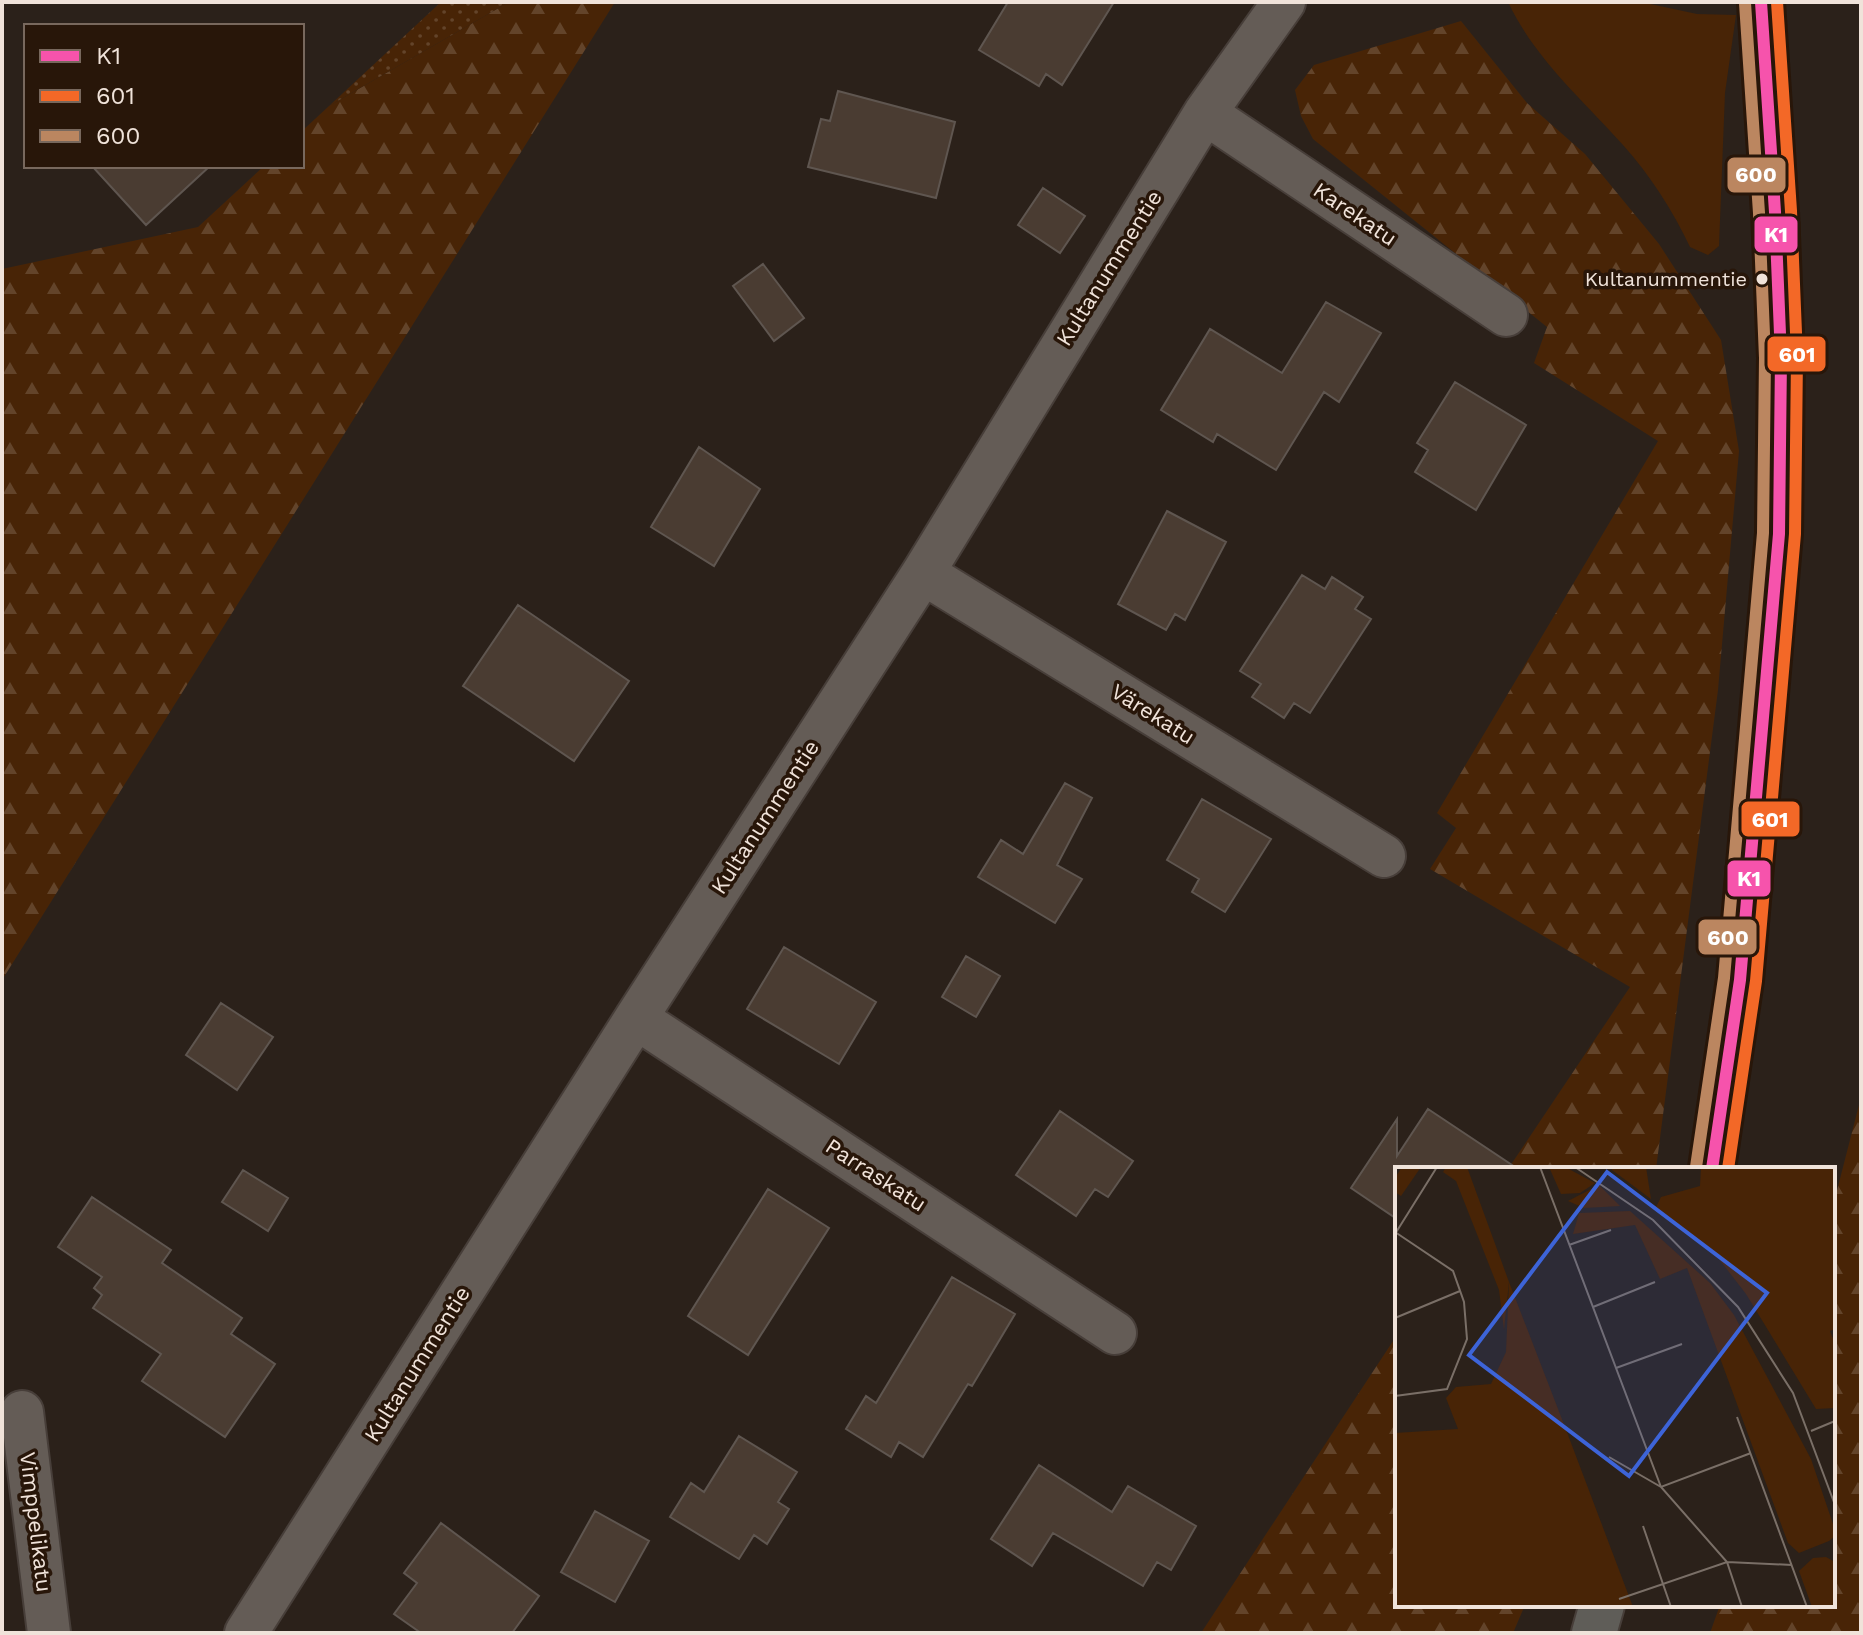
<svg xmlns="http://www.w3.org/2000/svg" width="1863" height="1635" viewBox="0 0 1863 1635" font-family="'Work Sans',sans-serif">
<defs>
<pattern id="forest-firs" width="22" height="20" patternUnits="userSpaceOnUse" patternTransform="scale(2)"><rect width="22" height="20" fill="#482406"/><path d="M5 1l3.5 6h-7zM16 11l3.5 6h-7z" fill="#63442a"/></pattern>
<pattern id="park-dots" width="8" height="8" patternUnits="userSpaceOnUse" patternTransform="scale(2)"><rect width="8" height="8" fill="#482406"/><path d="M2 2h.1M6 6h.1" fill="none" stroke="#63442a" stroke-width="1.8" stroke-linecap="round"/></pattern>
</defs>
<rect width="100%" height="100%" fill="#2b211a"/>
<!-- grass -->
<path fill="#482406" d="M1508 2H1641L1697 14 1736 15 1725 93 1719 246 1708 255 1690 247C1673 211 1650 175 1623 145 1582 99 1535 59 1508 2Z"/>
<!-- forest -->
<path fill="url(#forest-firs)" d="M509 2H615L2 980V269L198 227 264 166H302V131L329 106Z
M1461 21 1527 103 1585 154 1659 244 1721 340 1739 451 1718 690 1656 1169H1508L1630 987 1430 869 1456 828 1437 813 1658 441 1534 363 1547 327 1313 139 1301 116 1295 90 1314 65Z
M1861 1076V1633H1710L1720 1605H1833V1206L1860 1101Z
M1397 1335V1605H1525L1513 1633H1201Z"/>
<!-- park -->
<path fill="url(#park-dots)" d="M441 2H509L329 106Z"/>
<!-- building -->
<path fill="#4a3c32" stroke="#5f5650" stroke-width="2" d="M1008 2H1114L1062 85 1046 74 1039 86 979 50Z
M838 91 955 122 936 198 808 167 821 119 830 121Z
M92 166H210L146 225Z
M1043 188 1085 216 1060 253 1018 225Z
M763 264 804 318 774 341 733 286Z
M1326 302 1381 333 1339 402 1324 392 1276 470 1217 434 1213 442 1161 410 1210 329 1282 373Z
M1455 382 1526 425 1476 510 1415 472 1428 450 1417 443Z
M699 447 760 489 714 566 651 527Z
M1167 511 1226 542 1185 620 1175 614 1166 630 1118 604Z
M1302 575 1325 589 1332 577 1363 597 1355 609 1371 619 1310 713 1294 703 1284 718 1252 697 1261 684 1240 671Z
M518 605 629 681 574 761 463 686Z
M1065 783 1092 798 1057 865 1082 879 1055 923 978 877 1001 840 1023 854Z
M1202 799 1271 839 1225 912 1192 892 1199 879 1167 860Z
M784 947 876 1002 839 1064 747 1009Z
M966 956 1000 976 976 1017 942 997Z
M221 1003 273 1037 237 1090 186 1055Z
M1428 1109 1518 1169H1397V1219L1351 1188 1397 1119V1156Z
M1060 1111 1133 1161 1108 1197 1095 1189 1076 1216 1016 1175Z
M243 1170 288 1198 268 1231 222 1202Z
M768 1189 829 1228 748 1355 688 1316Z
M92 1197 171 1250 162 1263 242 1318 231 1334 275 1364 225 1437 142 1381 161 1354 93 1308 102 1295 94 1288 102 1277 58 1247Z
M952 1277 1015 1314 972 1386 968 1384 923 1457 899 1442 891 1457 846 1429 866 1396 876 1403Z
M739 1436 797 1472 778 1502 789 1509 767 1544 754 1535 739 1559 670 1517 691 1483 704 1492Z
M1039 1465 1112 1512 1128 1486 1196 1526 1171 1570 1157 1562 1143 1586 1053 1533 1032 1566 991 1539Z
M595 1511 649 1541 615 1602 561 1572Z
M441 1523 539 1596 512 1633H421L394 1614 417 1583 404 1573Z"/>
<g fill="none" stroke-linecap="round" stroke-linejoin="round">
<!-- minor casing -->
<g stroke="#473e39" stroke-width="46">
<path id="minor" d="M1205 113 1506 315
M923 573 1384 856
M636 1018 1115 1333
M22 1412 49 1633
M246 1633 636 1018 923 573 1205 113 1284 2"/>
</g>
<!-- secondary casing -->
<g stroke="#473e39" stroke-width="48">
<path id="secondary" d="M1712 1169 1740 980 1779 534 1781 358 1775 212 1761 2
M1594 1633 1602 1605"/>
</g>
<!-- minor -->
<use href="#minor" stroke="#645c56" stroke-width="42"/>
<!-- secondary -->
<use href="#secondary" stroke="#5f5d58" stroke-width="44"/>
<!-- bus-1 casing -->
<g stroke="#281609" stroke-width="18">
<path id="bus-1" d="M1712 1169 1740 980 1779 534 1781 358 1775 212 1761 2"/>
</g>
<!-- bus-2 casing -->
<g stroke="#281609" stroke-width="18">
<path id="bus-2" d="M1728 1169 1756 981 1795 534 1797 357 1791 211 1777 2"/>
</g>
<!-- bus-3 casing -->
<g stroke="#281609" stroke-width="18">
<path id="bus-3" d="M1696 1167 1724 978 1763 533 1765 358 1759 213 1745 3"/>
</g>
<!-- bus-1 -->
<use href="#bus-1" stroke="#f653ac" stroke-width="12"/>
<!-- bus-2 -->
<use href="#bus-2" stroke="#f36827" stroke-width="12"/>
<!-- bus-3 -->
<use href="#bus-3" stroke="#bb8660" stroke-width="12"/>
</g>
<!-- markers -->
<circle fill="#f0e3da" stroke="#281609" stroke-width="3" cx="1762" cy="279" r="7"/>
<g text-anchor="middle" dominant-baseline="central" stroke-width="7" stroke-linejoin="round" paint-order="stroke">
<!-- bus labels -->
<g font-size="20" fill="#f0e3da" stroke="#281609" text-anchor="end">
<text x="1747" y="279">Kultanummentie</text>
</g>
<!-- street labels -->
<g font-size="22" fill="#f0e3da" stroke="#281609">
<text transform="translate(1355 214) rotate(34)">Karekatu</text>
<text transform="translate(1109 268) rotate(-58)">Kultanummentie</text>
<text transform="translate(1153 714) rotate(32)">Värekatu</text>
<text transform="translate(765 817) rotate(-57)">Kultanummentie</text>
<text transform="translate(876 1175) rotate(33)">Parraskatu</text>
<text transform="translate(417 1364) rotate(-58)">Kultanummentie</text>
<text transform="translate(36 1522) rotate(83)">Vimppelikatu</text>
</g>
</g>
<!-- overview -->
<g transform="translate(1395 1167)">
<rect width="440" height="440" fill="#2b211a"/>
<path d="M154 0H170L200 16 185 26 166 27ZM217 0H251L256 32 217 3ZM204 18 225 39 189 41 173 34Z" fill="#482406"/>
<path d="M306 0H440V162L435 164 440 177V241L421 242 351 127 320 87 261 40 266 30 305 19ZM235 44 315 116 339 148 416 292 438 357 440 369 434 374 404 386 393 376 292 101 265 112 240 58 178 67 184 46ZM114 115 170 260 238 440H0V266L63 262 51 231 61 220 96 217 111 185ZM431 390 440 395V440H417L404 404 418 391Z" fill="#482406"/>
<path d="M7 0H26L6 29 0 25V11ZM51 0H72L114 115 109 163 104 123 61 14 48 5Z" fill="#482406"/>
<path fill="none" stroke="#7a6f67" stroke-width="2" d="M145 0 266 320 332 395 347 440M180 0 258 53 343 140 398 226 440 338M0 65 58 104 69 135 72 172 52 222 0 229M0 67 42 0M174 78 216 63M198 140 260 115M0 151 65 124M221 201 287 177M342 250 412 440M416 264 440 254M214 290 266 320 356 286M248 359 268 417 332 395 397 398M224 432 268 417 276 440"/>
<path fill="#3d64d8" fill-opacity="0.15" stroke="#3d64d8" stroke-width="4" d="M212 5 372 126 234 309 74 188Z"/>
<rect width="440" height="440" fill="none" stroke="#f0e3da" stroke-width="4"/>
</g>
<g stroke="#281609" stroke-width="3">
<rect x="1726" y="156" width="61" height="38" rx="8" fill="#bb8660"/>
<rect x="1753" y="215" width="46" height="39" rx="8" fill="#f653ac"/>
<rect x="1766" y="335" width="61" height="38" rx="8" fill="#f36827"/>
<rect x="1740" y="800" width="61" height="38" rx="8" fill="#f36827"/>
<rect x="1726" y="859" width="46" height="39" rx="8" fill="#f653ac"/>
<rect x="1697" y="918" width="61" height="38" rx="8" fill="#bb8660"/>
</g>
<g font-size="22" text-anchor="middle" font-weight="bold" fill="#fff">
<text x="1756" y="182">600</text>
<text x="1776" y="242">K1</text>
<text x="1797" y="362">601</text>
<text x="1770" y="827">601</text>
<text x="1749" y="886">K1</text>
<text x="1728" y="945">600</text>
</g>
<!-- border -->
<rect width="1863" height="1635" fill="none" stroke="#f0e3da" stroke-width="8"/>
<!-- legend -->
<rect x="24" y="24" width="280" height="144" fill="#281609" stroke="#78685d" stroke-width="2"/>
<rect x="40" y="50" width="40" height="12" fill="#f653ac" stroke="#78685d" stroke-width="2"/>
<text x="96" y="64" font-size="24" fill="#f0e3da">K1</text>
<rect x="40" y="90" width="40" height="12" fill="#f36827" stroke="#78685d" stroke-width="2"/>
<text x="96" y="104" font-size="24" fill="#f0e3da">601</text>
<rect x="40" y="130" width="40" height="12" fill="#bb8660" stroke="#78685d" stroke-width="2"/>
<text x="96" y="144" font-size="24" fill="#f0e3da">600</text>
</svg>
